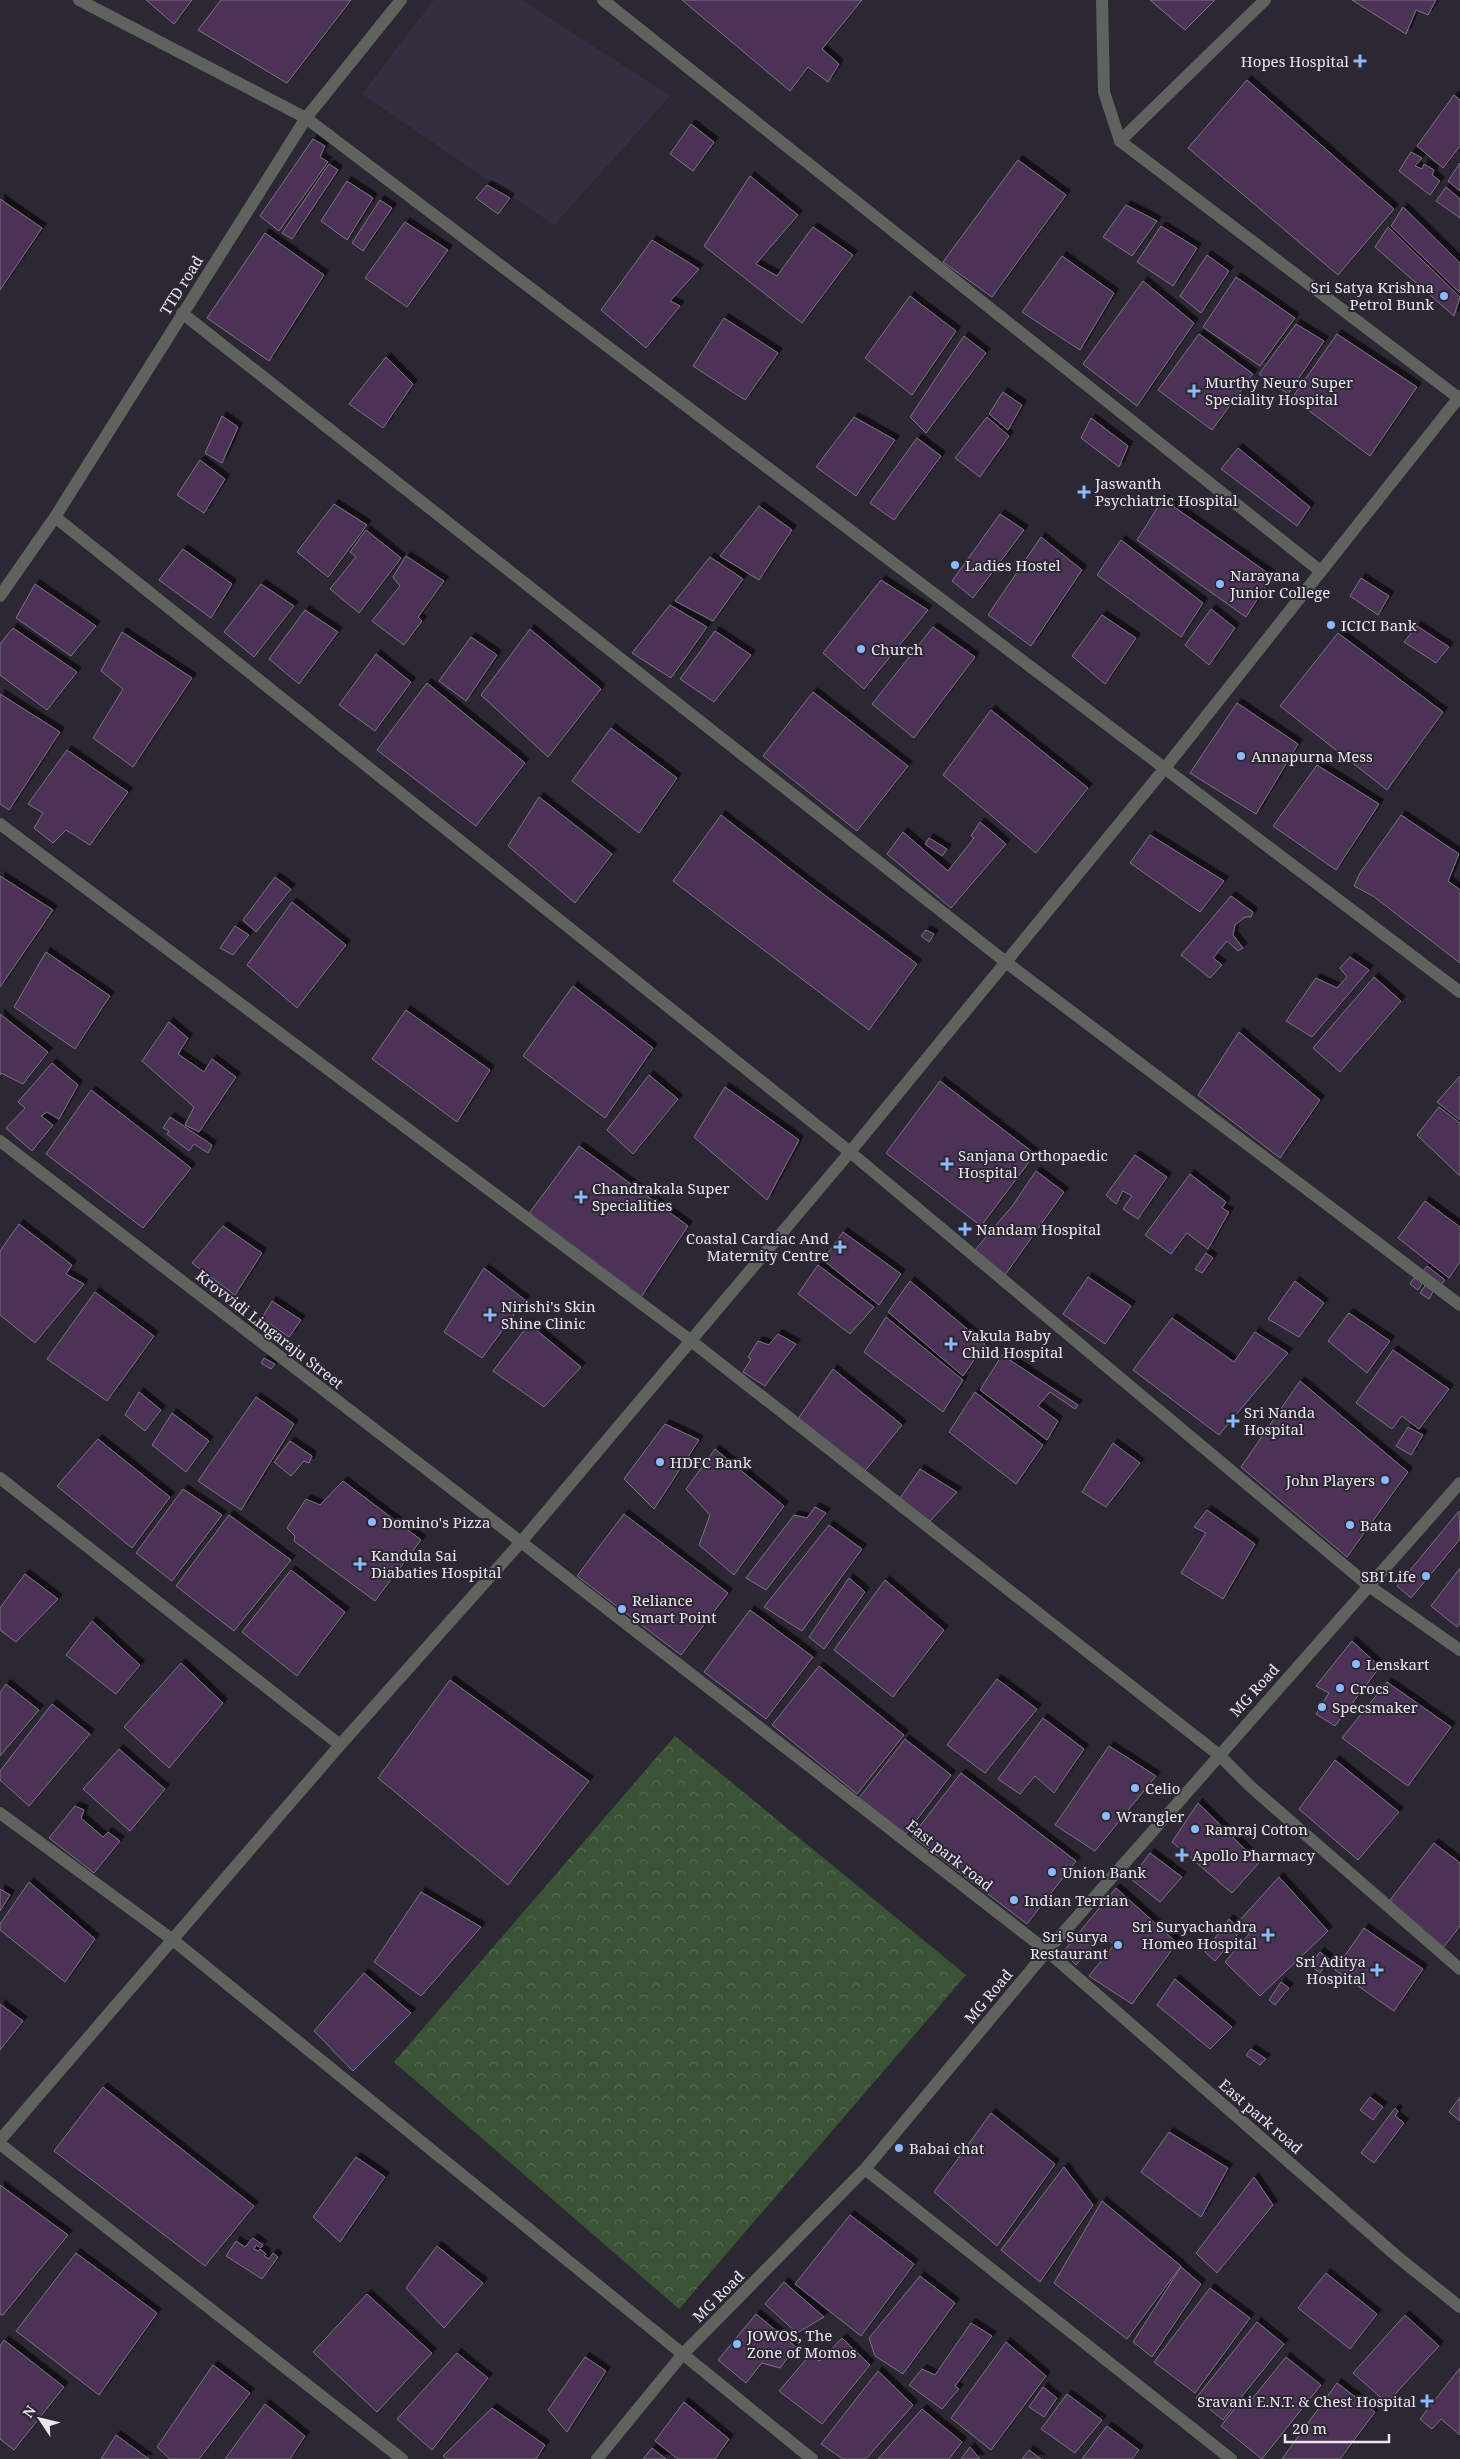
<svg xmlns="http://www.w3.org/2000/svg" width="1460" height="2459" viewBox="0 0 1460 2459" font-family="'Noto Serif',serif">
<defs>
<pattern id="park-crowns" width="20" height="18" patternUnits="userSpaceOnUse" patternTransform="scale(1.25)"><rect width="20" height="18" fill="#3a5334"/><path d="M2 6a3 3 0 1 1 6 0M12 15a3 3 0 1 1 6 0" fill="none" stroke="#566c52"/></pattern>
<filter id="shadow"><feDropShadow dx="4.5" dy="-4.5" stdDeviation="0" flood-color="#0009"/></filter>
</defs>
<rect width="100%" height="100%" fill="#2c2833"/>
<!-- built -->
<path fill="#352e40" d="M434 0H522L670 96 554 225 362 94Z"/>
<!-- park -->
<path fill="url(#park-crowns)" d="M675 1736 966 1975 679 2309 394 2062Z"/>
<!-- building -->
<path fill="#4c3257" stroke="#7c7380" filter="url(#shadow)" d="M146 0H192L174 24Z
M221 0H351L287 83 198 30Z
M682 0H862L822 49 839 64 828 82 808 67 790 91Z
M1150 0H1215L1185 30Z
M1352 0H1436L1428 15 1416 10 1406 34Z
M1247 80 1394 209 1338 275 1188 148Z
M1454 95 1460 100V146L1443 168 1417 146Z
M691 124 714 142 693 171 670 154Z
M313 139 325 146 320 157 328 162 279 231 260 216Z
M1411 152 1422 158 1415 166 1422 169 1424 164 1434 170 1432 175 1440 181 1430 195 1399 171Z
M1018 160 1066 195 992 297 943 262Z
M1460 163V191L1448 181Z
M329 164 338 170 292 239 282 233Z
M750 176 798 215 756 264 777 276 813 227 853 255 802 323 704 246Z
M347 181 373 198 347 240 321 221Z
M487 185 510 198 498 214 476 198Z
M1446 187 1460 199V218L1436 201Z
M0 199 42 228 0 290Z
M380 200 392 208 363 251 352 243Z
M1126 205 1157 221 1132 256 1103 237Z
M1403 207 1460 263V293L1391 226Z
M405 222 448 250 407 307 365 278Z
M1161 226 1197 248 1173 286 1137 262Z
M1388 227 1460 297 1454 316 1375 247Z
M265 233 324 275 269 361 207 318Z
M652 240 699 269 670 301 680 306 646 348 601 310Z
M1207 255 1229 271 1201 313 1180 296Z
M1062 256 1114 293 1080 350 1022 312Z
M1236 277 1295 318 1260 366 1203 327Z
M1143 281 1194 323 1137 406 1083 364Z
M910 296 956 331 912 395 865 358Z
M724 318 778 353 745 400 693 366Z
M1296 324 1324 341 1288 394 1259 374Z
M1199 334 1253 374 1212 430 1158 390Z
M1337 334 1417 387 1370 456 1292 398Z
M964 336 986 353 926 433 910 417Z
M386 357 413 384 383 428 349 404Z
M1003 392 1022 405 1008 430 989 414Z
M222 416 238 427 222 463 205 453Z
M854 417 895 440 856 496 816 467Z
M987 417 1009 436 980 477 955 458Z
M1091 418 1128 446 1119 467 1081 438Z
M917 438 941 456 894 520 870 503Z
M1238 448 1310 507 1297 526 1221 469Z
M200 460 225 479 204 513 177 495Z
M1163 499 1272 576 1246 617 1137 540Z
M334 504 367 525 328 577 297 552Z
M759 506 792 530 759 580 720 556Z
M1000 514 1024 530 973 598 952 581Z
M366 530 401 558 359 613 330 589 356 557 350 552Z
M1041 537 1082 570 1031 646 988 615Z
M1121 540 1203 603 1181 637 1097 575Z
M183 549 232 584 211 618 159 580Z
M406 556 444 581 418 617 422 621 404 645 372 621 400 586 393 577Z
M710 557 743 579 713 621 675 601Z
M1361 578 1389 596 1378 615 1350 596Z
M881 580 928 610 864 689 823 653Z
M35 584 96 626 71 656 16 618Z
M261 584 294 606 254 657 224 632Z
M670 605 707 627 671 678 632 653Z
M1211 609 1235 628 1209 665 1185 645Z
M305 610 338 632 299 684 269 659Z
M1102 615 1136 638 1105 684 1072 656Z
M1417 626 1449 647 1436 663 1404 642Z
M933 627 975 657 914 738 872 704Z
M13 628 77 672 47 710 0 675V644Z
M530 629 601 689 548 757 481 695Z
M715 631 751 655 714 702 680 679Z
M122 632 192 678 133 767 93 738 123 689 101 671Z
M1338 633 1443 712 1387 790 1280 706Z
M471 637 497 655 466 701 439 681Z
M376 654 411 682 375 731 339 705Z
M427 683 525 763 476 826 377 750Z
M813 692 908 766 857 831 763 756Z
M0 694 60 732 9 810 0 804Z
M1237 703 1298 744 1256 814 1190 773Z
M991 710 1088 788 1036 853 943 775Z
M611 728 677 778 639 833 572 781Z
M67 750 128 792 90 845 66 830 53 843 34 828 43 813 28 804Z
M1317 765 1379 804 1336 870 1273 826Z
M539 797 612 854 575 903 508 846Z
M721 815 815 888 917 964 869 1030 673 881Z
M1401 815 1459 854 1448 881 1460 890V963L1373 896 1354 886 1360 873Z
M980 822 1006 844 951 908 887 854 903 832 948 871 974 838 971 836Z
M1150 835 1224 881 1200 912 1130 863Z
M929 838 947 849 942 856 925 844Z
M0 876 53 910 0 987Z
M275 877 291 889 256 932 243 920Z
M1231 896 1253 912 1251 917H1245L1235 925 1233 935 1243 948 1238 951 1227 941 1213 958 1222 965 1210 978 1181 955Z
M292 902 346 945 297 1008 247 965Z
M235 926 249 935 233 955 220 948Z
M926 930 934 934 929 942 921 936Z
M46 952 110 996 75 1049 14 1007Z
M1350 957 1369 970 1312 1037 1286 1021 1316 978 1337 988 1347 977 1340 968Z
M1374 977 1401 1001 1340 1072 1313 1048Z
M573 986 653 1048 605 1118 523 1056Z
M406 1010 490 1070 457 1122 372 1059Z
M0 1014 48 1052 23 1084 1 1073 0 1075Z
M169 1022 188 1038 178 1054 204 1072 212 1059 236 1077 199 1132 185 1125 194 1107 142 1061Z
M1239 1032 1320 1100 1280 1158 1198 1095Z
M52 1063 78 1085 59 1119 47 1112 41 1116 53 1125 32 1151 6 1128 25 1108 18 1102Z
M649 1075 678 1099 633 1154 607 1130Z
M1460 1076V1120L1437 1102Z
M940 1081 1035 1154 981 1226 886 1153Z
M725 1087 799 1140 767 1200 694 1137Z
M91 1090 191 1168 143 1228 46 1154Z
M1439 1107 1460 1123V1176L1417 1135Z
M170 1117 212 1145 208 1153 194 1144 189 1151 167 1134 169 1131 163 1128Z
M579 1146 688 1226 641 1297 528 1215Z
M1135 1155 1167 1177 1138 1219 1123 1209 1132 1196 1123 1191 1116 1204 1106 1195Z
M1036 1171 1064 1192 1005 1275 975 1250 1013 1205Z
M1190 1174 1226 1202 1222 1208 1229 1212 1208 1249 1187 1233 1171 1254 1145 1235Z
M1425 1201 1460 1227V1262L1449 1278 1398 1238Z
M19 1224 72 1265 66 1274 84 1284 35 1343 0 1315V1251Z
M223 1226 262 1253 235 1295 192 1263Z
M843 1232 901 1274 879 1305 823 1260Z
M1206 1253 1213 1258 1202 1273 1195 1269Z
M818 1265 874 1307 850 1334 798 1294Z
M1427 1266 1445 1280 1439 1287 1421 1274Z
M484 1268 525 1300 482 1358 444 1332Z
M1088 1277 1131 1306 1105 1344 1063 1314Z
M1414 1278 1423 1282 1418 1290 1410 1284Z
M910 1281 985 1344 963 1376 888 1312Z
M1295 1281 1324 1303 1299 1337 1268 1319Z
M1427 1283 1434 1290 1429 1299 1420 1293Z
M95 1292 154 1336 107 1401 47 1359Z
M272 1301 301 1320 289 1337 262 1318Z
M1349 1313 1390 1341 1367 1373 1328 1341Z
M886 1317 963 1380 943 1412 864 1352Z
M1172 1318 1234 1362 1255 1332 1288 1353 1219 1435 1133 1370Z
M529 1324 581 1367 544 1407 493 1371Z
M778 1334 796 1344 765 1386 743 1372 751 1359 748 1357 758 1341 769 1345Z
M1393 1350 1449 1389 1419 1429 1402 1416 1392 1429 1356 1403Z
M1002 1355 1078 1405 1075 1409 1050 1392 1038 1406 1058 1421 1047 1440 980 1390Z
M264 1358 275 1364 271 1369 261 1363Z
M833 1369 902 1425 861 1476 795 1423Z
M1300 1381 1408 1472 1347 1557 1241 1467Z
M139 1392 161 1410 145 1431 125 1415Z
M975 1392 1043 1445 1016 1484 949 1432Z
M256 1397 294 1424 241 1510 198 1481Z
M172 1413 209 1441 186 1472 152 1445Z
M665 1424 699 1440 654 1509 624 1479Z
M1408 1427 1423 1435 1411 1455 1396 1446Z
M98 1439 170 1497 132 1548 57 1486Z
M290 1441 312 1456 309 1463 304 1461 291 1476 274 1462Z
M1113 1443 1140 1463 1106 1507 1082 1492Z
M715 1449 784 1506 734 1575 699 1545 710 1515 686 1489Z
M920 1469 957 1492 930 1521 898 1501Z
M343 1481 421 1540 375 1601 294 1541 295 1536 287 1528 306 1499 320 1505Z
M183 1489 222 1515 172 1581 136 1553Z
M815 1507 826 1513 766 1590 746 1578 794 1515 807 1518Z
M1207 1510 1255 1544 1223 1599 1181 1573 1206 1533 1194 1527Z
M1459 1511 1460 1539 1411 1598 1397 1586Z
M624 1514 728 1593 681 1655 577 1576Z
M229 1515 291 1560 234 1631 176 1586Z
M829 1525 862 1549 802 1631 764 1607Z
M1460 1568V1623L1457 1627 1431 1606Z
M291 1570 345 1612 297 1676 242 1632Z
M25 1574 58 1599 16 1642 0 1630V1608Z
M849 1578 865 1592 824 1649 809 1637Z
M885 1580 944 1630 893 1697 834 1650Z
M750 1610 813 1657 766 1719 704 1672Z
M92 1621 140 1665 116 1694 66 1655Z
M1352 1641 1380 1667 1335 1726 1316 1714 1329 1693 1316 1686Z
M181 1663 223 1703 169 1768 124 1727Z
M819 1666 904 1735 857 1794 772 1725Z
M997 1679 1037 1709 985 1773 947 1745Z
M450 1680 589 1781 508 1885 378 1778Z
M1387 1682 1451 1727 1408 1786 1342 1738Z
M6 1684 39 1710 0 1756V1693Z
M52 1704 90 1734 29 1806 0 1780V1771Z
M1043 1718 1084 1749 1054 1793 1035 1776 1020 1794 998 1779Z
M905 1739 951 1775 906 1834 859 1798Z
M1109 1746 1156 1776 1095 1851 1055 1825Z
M119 1749 165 1789 130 1831 83 1789Z
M1335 1760 1399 1812 1358 1860 1299 1809Z
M961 1773 1076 1861 1027 1924 912 1836Z
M1198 1803 1259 1863 1232 1893 1172 1842Z
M75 1806 84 1810 81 1818 103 1837 108 1832 120 1841 94 1873 49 1838Z
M1434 1843 1460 1863V1926L1443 1948 1384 1908Z
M1150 1853 1182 1877 1160 1902 1131 1879Z
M1279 1877 1328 1931 1260 1996 1225 1962 1249 1934 1240 1920Z
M29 1882 95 1939 65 1982 0 1930V1924Z
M1116 1888 1177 1943 1132 2004 1089 1976 1114 1945 1103 1935 1076 1965 1063 1952Z
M0 1889 10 1895 0 1911Z
M421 1892 481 1927 421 1996 374 1962Z
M1229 1919 1241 1930 1215 1961 1205 1952Z
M1364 1928 1423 1969 1394 2011 1335 1970Z
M1320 1952 1329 1959 1320 1973 1309 1965Z
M364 1973 411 2013 353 2071 314 2031Z
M1175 1979 1232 2027 1210 2049 1157 2005Z
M1281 1982 1289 1988 1275 2005 1269 2000Z
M0 2004 23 2021 0 2050Z
M1251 2049 1266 2059 1260 2065 1246 2055Z
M103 2087 254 2206 205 2266 54 2151Z
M1370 2097 1383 2107 1373 2120 1360 2110Z
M1460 2097V2121L1449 2112Z
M1395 2108 1398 2111 1395 2116 1404 2123 1374 2163 1361 2153Z
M991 2113 1055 2164 997 2246 934 2192Z
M1169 2132 1228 2168 1201 2217 1141 2172Z
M356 2157 385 2177 340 2242 313 2217Z
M1064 2167 1093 2205 1040 2282 1001 2250Z
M1254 2177 1273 2205 1217 2273 1196 2253Z
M0 2185 68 2235 3 2315 0 2314Z
M1102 2201 1181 2266 1127 2339 1054 2283Z
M850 2215 914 2264 861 2336 795 2284Z
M253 2238 263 2245 261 2248 256 2245 254 2249 258 2251 260 2249 266 2254 264 2256 269 2259 273 2253 278 2257 262 2279 226 2256 236 2241 245 2247Z
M437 2246 483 2283 444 2328 406 2288Z
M76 2253 157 2313 99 2395 16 2331Z
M1181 2267 1201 2284 1152 2357 1133 2342Z
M1326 2273 1377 2314 1350 2349 1298 2308Z
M920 2276 955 2303 903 2374 875 2356 869 2338Z
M784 2282 824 2317 797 2333 765 2304Z
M1210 2288 1250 2318 1195 2393 1154 2362Z
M367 2294 432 2353 377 2412 313 2352Z
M756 2314 796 2347 780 2368 762 2363 746 2383 718 2360Z
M1405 2315 1439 2346 1387 2403 1353 2373Z
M1257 2322 1284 2344 1223 2420 1196 2398Z
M971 2323 992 2336 955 2386 959 2389 942 2409 909 2385 922 2369 935 2375Z
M842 2338 870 2365 822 2424 779 2391 809 2356 820 2361Z
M4 2340 64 2387 14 2450 0 2439V2346Z
M1006 2342 1046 2376 991 2450 951 2418Z
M457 2353 488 2378 432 2450 397 2419Z
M585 2357 606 2371 567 2432 548 2410Z
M1286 2357 1321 2385 1262 2459 1221 2426 1242 2399 1248 2404Z
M213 2365 250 2393 199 2459H170L157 2447Z
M1460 2368V2435L1441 2419 1432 2429 1420 2419Z
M878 2371 913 2405 866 2459H843L821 2444Z
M1337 2383 1375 2412 1340 2459H1282Z
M1043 2387 1057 2398 1044 2417 1029 2407Z
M1067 2394 1102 2420 1075 2453 1041 2429Z
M684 2402 729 2439 715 2459H678L655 2441Z
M265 2404 305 2436 290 2459H225Z
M492 2408 545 2445 536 2459H447L443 2456Z
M922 2409 962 2442 949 2459H878Z
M1107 2426 1139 2450 1132 2459H1082Z
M116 2435 149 2459H101Z
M970 2447 980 2459H961Z
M652 2448 666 2459H643Z
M1029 2450 1041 2459H1022Z"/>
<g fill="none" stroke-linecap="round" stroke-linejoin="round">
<!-- minor -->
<path stroke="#5f635d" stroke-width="12" d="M79 0 306 118 1460 992
M603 0 1319 570
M1120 141 1265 0
M182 313 1007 963 1460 1305
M55 517 850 1152 1369 1586 1460 1650
M0 824 690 1340 1219 1755 1250 1786 1460 1969
M0 1141 521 1542 1047 1951 1400 2259 1460 2307
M0 1478 340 1745
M0 1813 173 1940 812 2459
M0 2140 340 1745 521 1542 850 1152 1165 768 1460 396
M0 2144 402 2459
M865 2169 1231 2459
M597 2459 682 2355 865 2169 1047 1951 1460 1483"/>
<!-- tertiary -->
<path stroke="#5f635d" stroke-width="12" d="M1102 0 1104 92 1120 141 1460 399
M0 596 55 517 306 118 401 0"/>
</g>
<!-- markers -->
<g fill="#8db9fc" stroke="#2c2833" stroke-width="2">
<path d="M1357.5 53.5h5v5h5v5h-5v5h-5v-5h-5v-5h5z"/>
<circle cx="1444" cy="296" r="5"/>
<path d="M1191.5 383.5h5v5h5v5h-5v5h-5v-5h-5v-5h5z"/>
<path d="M1081.5 484.5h5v5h5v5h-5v5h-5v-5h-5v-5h5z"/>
<circle cx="955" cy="565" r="5"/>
<circle cx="1220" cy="584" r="5"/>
<circle cx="1331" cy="625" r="5"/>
<circle cx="861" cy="649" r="5"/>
<circle cx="1241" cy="756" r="5"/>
<path d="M944.5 1156.5h5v5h5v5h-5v5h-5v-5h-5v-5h5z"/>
<path d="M578.5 1189.5h5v5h5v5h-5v5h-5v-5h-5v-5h5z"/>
<path d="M962.5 1221.5h5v5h5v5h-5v5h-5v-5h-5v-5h5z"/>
<path d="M837.5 1239.5h5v5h5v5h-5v5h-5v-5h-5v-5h5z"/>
<path d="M487.5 1307.5h5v5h5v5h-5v5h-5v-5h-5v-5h5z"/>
<path d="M948.5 1336.5h5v5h5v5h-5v5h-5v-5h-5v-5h5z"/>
<path d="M1230.5 1413.5h5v5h5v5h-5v5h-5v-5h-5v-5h5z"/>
<circle cx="660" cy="1462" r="5"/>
<circle cx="1385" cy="1480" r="5"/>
<circle cx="372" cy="1522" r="5"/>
<circle cx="1350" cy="1525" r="5"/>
<path d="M357.5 1556.5h5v5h5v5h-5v5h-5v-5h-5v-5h5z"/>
<circle cx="1426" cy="1576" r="5"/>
<circle cx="622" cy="1609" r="5"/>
<circle cx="1356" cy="1664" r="5"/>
<circle cx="1340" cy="1688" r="5"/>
<circle cx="1322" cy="1707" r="5"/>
<circle cx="1135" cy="1788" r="5"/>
<circle cx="1106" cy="1816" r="5"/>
<circle cx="1195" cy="1829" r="5"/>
<path d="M1179.5 1847.5h5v5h5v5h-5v5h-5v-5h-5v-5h5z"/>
<circle cx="1052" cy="1872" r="5"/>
<circle cx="1014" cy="1900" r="5"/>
<path d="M1265.5 1927.5h5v5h5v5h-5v5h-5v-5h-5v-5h5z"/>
<circle cx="1118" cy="1945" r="5"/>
<path d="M1374.5 1962.5h5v5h5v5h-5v5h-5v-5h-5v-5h5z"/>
<circle cx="899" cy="2148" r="5"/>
<circle cx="737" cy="2344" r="5"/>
<path d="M1424.5 2393.5h5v5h5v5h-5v5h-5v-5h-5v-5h5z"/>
</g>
<g text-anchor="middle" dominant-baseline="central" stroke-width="4" stroke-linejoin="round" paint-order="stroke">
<!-- poi labels -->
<g font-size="15" fill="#e9e6ee" stroke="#2c2833" text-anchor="start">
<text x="1349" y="61" text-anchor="end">Hopes Hospital</text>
<text x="1434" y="287" text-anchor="end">Sri Satya Krishna<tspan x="1434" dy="17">Petrol Bunk</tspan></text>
<text x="1205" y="382">Murthy Neuro Super<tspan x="1205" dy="17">Speciality Hospital</tspan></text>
<text x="1095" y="483">Jaswanth<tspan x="1095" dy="17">Psychiatric Hospital</tspan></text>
<text x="965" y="565">Ladies Hostel</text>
<text x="1230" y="575">Narayana<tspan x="1230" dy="17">Junior College</tspan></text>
<text x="1341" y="625">ICICI Bank</text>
<text x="871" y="649">Church</text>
<text x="1251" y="756">Annapurna Mess</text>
<text x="958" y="1155">Sanjana Orthopaedic<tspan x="958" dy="17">Hospital</tspan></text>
<text x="592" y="1188">Chandrakala Super<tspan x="592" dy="17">Specialities</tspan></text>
<text x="976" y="1229">Nandam Hospital</text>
<text x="829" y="1238" text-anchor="end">Coastal Cardiac And<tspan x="829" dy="17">Maternity Centre</tspan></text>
<text x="501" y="1306">Nirishi's Skin<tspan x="501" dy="17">Shine Clinic</tspan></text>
<text x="962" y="1335">Vakula Baby<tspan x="962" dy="17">Child Hospital</tspan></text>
<text x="1244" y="1412">Sri Nanda<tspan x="1244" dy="17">Hospital</tspan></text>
<text x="670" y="1462">HDFC Bank</text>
<text x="1375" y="1480" text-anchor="end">John Players</text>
<text x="382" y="1522">Domino's Pizza</text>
<text x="1360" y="1525">Bata</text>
<text x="371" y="1555">Kandula Sai<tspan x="371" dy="17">Diabaties Hospital</tspan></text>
<text x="1416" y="1576" text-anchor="end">SBI Life</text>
<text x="632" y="1600">Reliance<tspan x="632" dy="17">Smart Point</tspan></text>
<text x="1366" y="1664">Lenskart</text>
<text x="1350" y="1688">Crocs</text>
<text x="1332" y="1707">Specsmaker</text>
<text x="1145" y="1788">Celio</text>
<text x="1116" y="1816">Wrangler</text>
<text x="1205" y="1829">Ramraj Cotton</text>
<text x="1192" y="1855">Apollo Pharmacy</text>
<text x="1062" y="1872">Union Bank</text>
<text x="1024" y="1900">Indian Terrian</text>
<text x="1257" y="1926" text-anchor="end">Sri Suryachandra<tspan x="1257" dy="17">Homeo Hospital</tspan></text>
<text x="1108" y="1936" text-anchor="end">Sri Surya<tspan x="1108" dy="17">Restaurant</tspan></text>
<text x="1366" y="1961" text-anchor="end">Sri Aditya<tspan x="1366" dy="17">Hospital</tspan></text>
<text x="909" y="2148">Babai chat</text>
<text x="747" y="2335">JOWOS, The<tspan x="747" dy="17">Zone of Momos</tspan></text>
<text x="1416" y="2401" text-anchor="end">Sravani E.N.T. &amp; Chest Hospital</text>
</g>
<!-- street labels -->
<g font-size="15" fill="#e9e6ee" stroke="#2c2833">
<text transform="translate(181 285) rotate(-58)">TTD road</text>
<text transform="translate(270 1329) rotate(38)">Krovvidi Lingaraju Street</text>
<text transform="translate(1254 1690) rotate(-48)">MG Road</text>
<text transform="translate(950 1855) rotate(38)">East park road</text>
<text transform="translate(988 1996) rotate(-50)">MG Road</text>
<text transform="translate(1261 2116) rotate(41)">East park road</text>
<text transform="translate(718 2296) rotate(-45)">MG Road</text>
</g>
</g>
<!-- north arrow -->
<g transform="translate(40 2419) rotate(305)" stroke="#2c2833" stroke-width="4" paint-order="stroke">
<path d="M0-4L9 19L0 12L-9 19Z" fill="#e9e6ee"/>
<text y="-8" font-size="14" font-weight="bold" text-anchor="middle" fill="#e9e6ee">N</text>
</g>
<!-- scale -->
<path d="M1285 2434v8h104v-8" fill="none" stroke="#e9e6ee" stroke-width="2.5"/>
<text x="1292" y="2434" font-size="15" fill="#e9e6ee" stroke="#2c2833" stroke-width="4" paint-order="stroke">20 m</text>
</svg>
